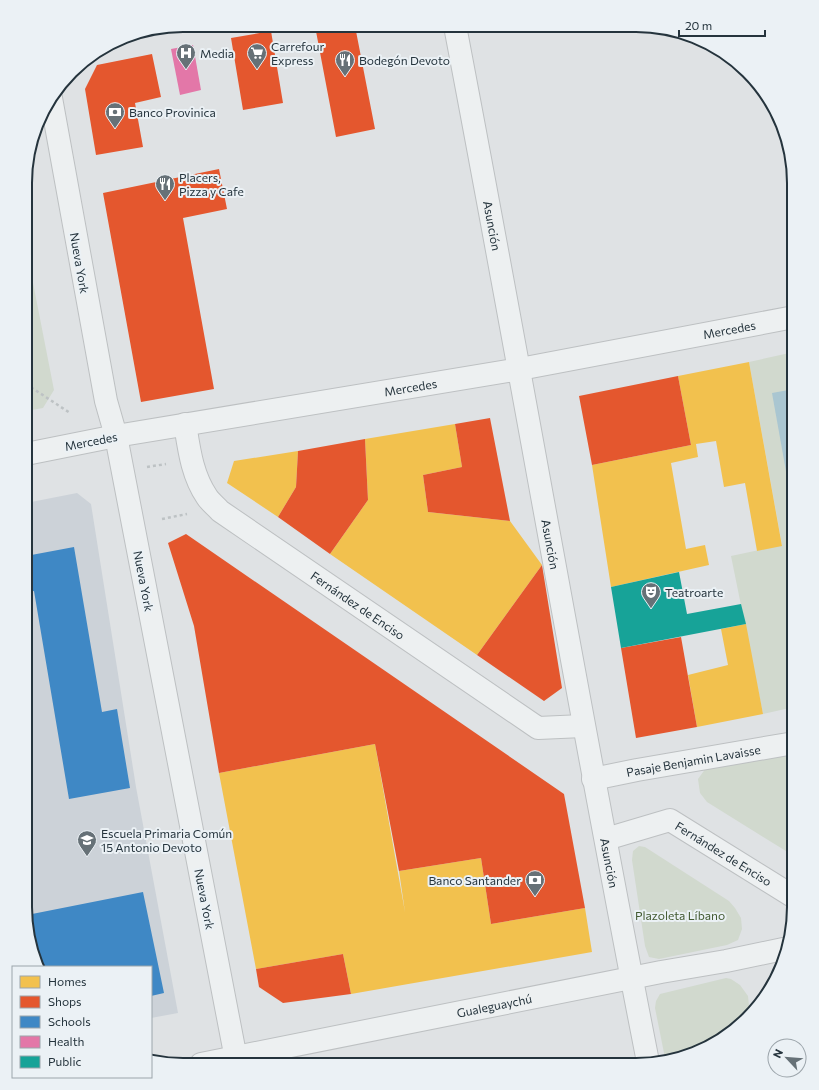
<svg xmlns="http://www.w3.org/2000/svg" width="819" height="1090" viewBox="0 0 819 1090" font-family="Commissioner,sans-serif">
<rect width="100%" height="100%" fill="#dfe2e4"/>
<!-- built -->
<path fill="#ccd2d8" d="M77 493 91 504 136 787 178 1013 151 1018V967H39L25 907 26 503Z"/>
<!-- green -->
<path fill="#d1d9ce" d="M26 247 54 390 43 408 26 411Z
M794 352V707L763 714 731 556 782 545 749 362Z
M794 754V856L707 802 700 793 698 779 706 768Z
M639 846 645 847 729 901 735 908 741 918 742 929 738 940 727 945 659 959 649 957 645 946 632 860 633 851Z
M726 978 731 979 740 985 748 996 749 1006 739 1026 706 1049 665 1058 655 1008 656 1001 660 994Z"/>
<!-- water -->
<path fill="#aac6d1" d="M794 389V516L772 393Z"/>
<!-- homes -->
<path fill="#f2c14e" d="M749 362 782 546 757 551 745 483 724 487 716 441 696 444 698 457 671 463 686 549 705 545 709 565 611 587 592 465 691 445 678 376Z
M455 424 462 467 423 475 428 512 510 521 542 565 477 655 330 554 368 500 365 439Z
M298 451 296 487 278 517 227 483 234 461Z
M323 463a12 12 0 1 1 24 0a12 12 0 1 1-24 0Z
M746 624 763 714 697 727 688 675 728 665 721 629Z
M375 744 405 912 399 871 481 858 491 924 585 908 592 952 351 994 343 954 256 969 219 773Z"/>
<!-- shops -->
<path fill="#e4572e" d="M315 26H355L375 129 336 137Z
M271 31 283 103 243 110 231 38Z
M152 54 161 97 135 103 143 147 96 155 85 89 97 65Z
M219 169 227 209 183 218 214 389 141 402 103 193Z
M678 376 691 445 592 465 579 396Z
M490 418 510 521 428 512 423 475 462 467 455 424Z
M365 439 368 500 330 554 278 517 296 487 298 451Z
M186 534 564 794 585 908 491 924 481 858 399 871 375 744 219 773 194 626 168 543Z
M542 565 562 688 544 701 477 655Z
M681 637 697 727 636 738 621 648Z
M343 954 351 994 283 1003 259 987 256 969Z"/>
<!-- schools -->
<path fill="#3f88c5" d="M74 547 102 712 117 709 130 788 69 799 34 591 26 592V556Z
M143 892 164 993 151 996V967H39L27 915Z"/>
<!-- health -->
<path fill="#e377a8" d="M193 45 201 90 180 95 171 49Z"/>
<!-- public -->
<path fill="#17a398" d="M679 572 687 614 741 604 746 624 621 648 611 587Z"/>
<g fill="none" stroke-linecap="round" stroke-linejoin="round">
<!-- pedestrian casing -->
<g stroke="#bdc0c2" stroke-width="24">
<g id="pedestrian">
<path id="s1" d="M185 424C189 449 192 475 207 497 210 502 216 506 220 511L538 728 583 726"/>
</g>
</g>
<!-- minor casing -->
<g stroke="#bdc0c2" stroke-width="24">
<g id="minor">
<path id="s2" d="M455 26C521 371 580 717 648 1062"/>
<path id="s3" d="M593 779 637 770 794 743"/>
<path id="s4" d="M606 839 670 820 794 897"/>
<path id="s5" d="M201 1064 661 972 726 961 788 948"/>
<path id="s6" d="M237 1064 116 436 520 369 794 317"/>
</g>
</g>
<!-- tertiary casing -->
<g stroke="#bdc0c2" stroke-width="24">
<path id="tertiary" d="M26 454 116 436 106 401 51 98"/>
</g>
<!-- path -->
<path stroke="#bdc2c4" stroke-width="2.5" stroke-dasharray="3 3" stroke-linecap="butt" d="M26 384 70 413
M147 467 166 464
M162 519 187 514"/>
<!-- pedestrian -->
<use href="#pedestrian" stroke="#edf0f1" stroke-width="22"/>
<!-- minor -->
<use href="#minor" stroke="#edf0f1" stroke-width="22"/>
<!-- tertiary -->
<use href="#tertiary" stroke="#edf0f1" stroke-width="22"/>
</g>
<!-- icons -->
<defs>
<g id="hospital-pin" transform="scale(1)"><path d="M0 17L-7.5 6A9.5 9.5 0 1 1 7.5 6Z" fill="#667177" stroke="#ebf1f5"/><path d="M-5-5h3v3.5h4V-5h3V5h-3V1.5h-4V5h-3Z" fill="#fff"/></g>
<g id="supermarket-pin" transform="scale(1)"><path d="M0 17L-7.5 6A9.5 9.5 0 1 1 7.5 6Z" fill="#667177" stroke="#ebf1f5"/><path d="M-6-5.5h2.5l.6 2H6L4.5 2H-2.5L-4.4-4H-6ZM-1.5 3.2a1.3 1.3 0 1 0 .1 0ZM3 3.2a1.3 1.3 0 1 0 .1 0Z" fill="#fff"/></g>
<g id="restaurant-pin" transform="scale(1)"><path d="M0 17L-7.5 6A9.5 9.5 0 1 1 7.5 6Z" fill="#667177" stroke="#ebf1f5"/><path d="M-5-6h1v4h1v-4h1v4h1v-4h1v5L-1.5 .5V6h-2V.5L-5-1ZM5-6V6H3V1.5H1.5Q1.5-4 5-6Z" fill="#fff"/></g>
<g id="bank-pin" transform="scale(1)"><path d="M0 17L-7.5 6A9.5 9.5 0 1 1 7.5 6Z" fill="#667177" stroke="#ebf1f5"/><path d="M-6-4H6V4H-6ZM0-2.3a2.3 2.3 0 1 0 0 4.6a2.3 2.3 0 1 0 0-4.6Z" fill="#fff"/></g>
<g id="theatre-pin" transform="scale(1)"><path d="M0 17L-7.5 6A9.5 9.5 0 1 1 7.5 6Z" fill="#667177" stroke="#ebf1f5"/><path d="M-5-5.5Q0-4 5-5.5V0Q5 5 0 6Q-5 5-5 0ZM-3.3-2.5H-1v1.5H-3.3ZM1-2.5H3.3v1.5H1ZM-2.8 1Q0 5.5 2.8 1Z" fill="#fff"/></g>
<g id="school-pin" transform="scale(1)"><path d="M0 17L-7.5 6A9.5 9.5 0 1 1 7.5 6Z" fill="#667177" stroke="#ebf1f5"/><path d="M0-5L7-2L0 1L-7-2ZM-4 1L0 2.5L4 1V4Q0 6-4 4Z" fill="#fff"/></g>
</defs>
<g fill-rule="evenodd">
<use href="#hospital-pin" x="186" y="53"/>
<use href="#supermarket-pin" x="257" y="53"/>
<use href="#restaurant-pin" x="345" y="60"/>
<use href="#bank-pin" x="115" y="112"/>
<use href="#restaurant-pin" x="165" y="184"/>
<use href="#theatre-pin" x="651" y="592"/>
<use href="#school-pin" x="87" y="840"/>
<use href="#bank-pin" x="535" y="880"/>
</g>
<g text-anchor="middle" dominant-baseline="central" stroke-width="4" stroke-linejoin="round" paint-order="stroke">
<!-- poi labels -->
<g font-size="12" fill="#25343d" stroke="#ebf1f5" text-anchor="start">
<text x="271" y="46">Carrefour<tspan x="271" dy="14">Express</tspan></text>
<text x="200" y="53">Media</text>
<text x="359" y="60">Bodegón Devoto</text>
<text x="129" y="112">Banco Provinica</text>
<text x="179" y="177">Placers,<tspan x="179" dy="14">Pizza y Cafe</tspan></text>
<text x="665" y="592">Teatroarte</text>
<text x="101" y="833">Escuela Primaria Común<tspan x="101" dy="14">15 Antonio Devoto</tspan></text>
<text x="521" y="880" text-anchor="end">Banco Santander</text>
</g>
<!-- street labels -->
<g font-size="12" fill="#25343d" stroke="#ebf1f5">
<text stroke="none"><textPath href="#s2" startOffset="203">Asunción</textPath></text>
<text transform="translate(80 263) rotate(80)">Nueva York</text>
<text stroke="none"><textPath href="#s6" startOffset="1262">Mercedes</textPath></text>
<text stroke="none"><textPath href="#s6" startOffset="938">Mercedes</textPath></text>
<text transform="translate(91 441) rotate(-11)">Mercedes</text>
<text stroke="none"><textPath href="#s2" startOffset="527">Asunción</textPath></text>
<text transform="translate(144 581) rotate(79)">Nueva York</text>
<text stroke="none"><textPath href="#s1" startOffset="263">Fernández de Enciso</textPath></text>
<text stroke="none"><textPath href="#s3" startOffset="102">Pasaje Benjamin Lavaisse</textPath></text>
<text stroke="none"><textPath href="#s4" startOffset="130">Fernández de Enciso</textPath></text>
<text stroke="none"><textPath href="#s2" startOffset="851">Asunción</textPath></text>
<text transform="translate(205 899) rotate(79)">Nueva York</text>
<text stroke="none"><textPath href="#s5" startOffset="299">Gualeguaychú</textPath></text>
</g>
<!-- park labels -->
<g font-size="12" fill="#435a32" stroke="#ebf1f5">
<text x="680" y="915">Plazoleta Líbano</text>
</g>
</g>
<!-- crop -->
<path d="M0 0H819V1090H0ZM183 32H636A151 151 0 0 1 787 183V907A151 151 0 0 1 636 1058H183A151 151 0 0 1 32 907V183A151 151 0 0 1 183 32Z" fill="#ebf1f5" fill-rule="evenodd"/>
<path fill="none" stroke="#25343d" stroke-width="2" d="M183 32H636A151 151 0 0 1 787 183V907A151 151 0 0 1 636 1058H183A151 151 0 0 1 32 907V183A151 151 0 0 1 183 32Z"/>
<!-- legend -->
<rect x="12" y="966" width="140" height="112" fill="#ebf1f5" stroke="#9ca5ab"/>
<rect x="20" y="976" width="20" height="12" fill="#f2c14e" stroke="#9ca5ab"/>
<text x="48" y="986" font-size="12" fill="#25343d">Homes</text>
<rect x="20" y="996" width="20" height="12" fill="#e4572e" stroke="#9ca5ab"/>
<text x="48" y="1006" font-size="12" fill="#25343d">Shops</text>
<rect x="20" y="1016" width="20" height="12" fill="#3f88c5" stroke="#9ca5ab"/>
<text x="48" y="1026" font-size="12" fill="#25343d">Schools</text>
<rect x="20" y="1036" width="20" height="12" fill="#e377a8" stroke="#9ca5ab"/>
<text x="48" y="1046" font-size="12" fill="#25343d">Health</text>
<rect x="20" y="1056" width="20" height="12" fill="#17a398" stroke="#9ca5ab"/>
<text x="48" y="1066" font-size="12" fill="#25343d">Public</text>
<!-- north arrow -->
<g transform="translate(787 1058) rotate(296)"><circle r="19" fill="#ebf1f5" stroke="#9ca5ab"/>
<path d="M0-3L7 15L0 10L-7 15Z" fill="#667177"/>
<text y="-6" font-size="11" font-weight="bold" text-anchor="middle" fill="#25343d">N</text>
</g>
<!-- scale -->
<path d="M679 30v6h86v-6" fill="none" stroke="#25343d" stroke-width="2"/>
<text x="685" y="30" font-size="12" fill="#25343d" stroke="#ebf1f5" stroke-width="3" paint-order="stroke">20 m</text>
</svg>
